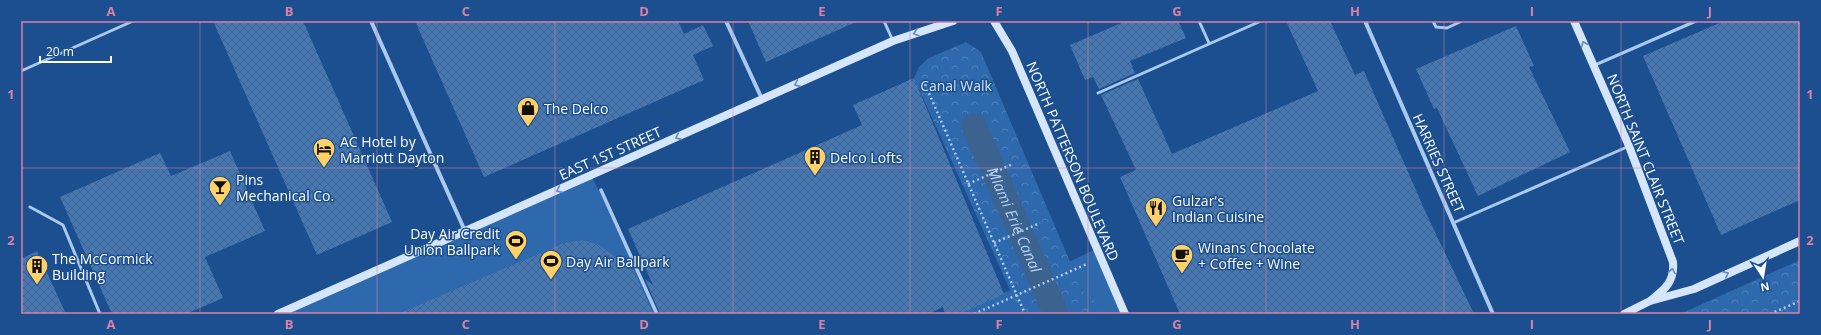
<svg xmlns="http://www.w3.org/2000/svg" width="1821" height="335" viewBox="0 0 1821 335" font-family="'Open Sans',sans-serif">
<defs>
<pattern id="park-crowns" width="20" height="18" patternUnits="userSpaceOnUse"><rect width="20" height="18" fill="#2e69ad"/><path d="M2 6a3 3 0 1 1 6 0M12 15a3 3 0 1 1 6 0" fill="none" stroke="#4d80b9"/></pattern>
<pattern id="building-cross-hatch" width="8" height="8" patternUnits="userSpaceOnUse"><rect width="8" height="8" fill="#4478b7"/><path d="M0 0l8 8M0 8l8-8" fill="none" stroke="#486282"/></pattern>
</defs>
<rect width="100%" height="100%" fill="#1b4f8f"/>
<!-- grass -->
<path fill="#2e69ad" d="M592 178 612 214 657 314H278Z
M1096 249 1126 314H960Z"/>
<!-- park -->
<path fill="url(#park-crowns)" d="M966 42 981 52 1082 290 1100 306 1103 314H1021L914 78 919 67 929 58Z
M1800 260V314H1680Z"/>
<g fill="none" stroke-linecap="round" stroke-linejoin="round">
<!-- canal -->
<path stroke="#3c6290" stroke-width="25" id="s1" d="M974 126 1056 314"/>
</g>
<!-- building -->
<path fill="url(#building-cross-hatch)" d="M213 21H303L392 222 317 255Z
M415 21H678L684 34 703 25 713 46 693 55 704 80 484 177Z
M748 21H858L766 62Z
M1126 21H1178L1186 38 1130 61 1135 73 1099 89 1093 77 1085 80 1070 45Z
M1286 21H1330L1355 75 1364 71 1425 211 1474 314H1180L1120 177 1136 170 1101 95 1138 79 1172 154 1318 91Z
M1724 21H1800V200L1721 235 1643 56Z
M1516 26 1534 66 1529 67 1570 152 1478 196 1437 108 1434 109 1416 69Z
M914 78 1004 294 960 314H945L943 307 928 314H660L645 279 653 285 628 229 862 125 853 105Z
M230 151 265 231 205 257 223 298 186 314H112L60 197 160 153 171 176Z
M583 240 599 245 634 271 653 314H398L564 243Z
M37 251 66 314H21V259Z"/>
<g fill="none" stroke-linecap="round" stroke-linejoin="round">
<!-- path -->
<path stroke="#a9c9ee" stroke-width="2.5" stroke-dasharray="2 3" stroke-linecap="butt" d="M925 84 1025 314
M968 184 1013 164
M994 243 1040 223
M974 314 1087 264
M1770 314 1800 301"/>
<!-- service -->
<path stroke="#a9c9ee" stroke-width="3" d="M884 21 893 41
M1199 21 1209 43
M1433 21 1436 27 1447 28 1462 21
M1595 65 1696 21
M21 71 133 21
M1098 93 1261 21
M30 207 63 225 100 314
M1453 223 1627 147"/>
<!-- pedestrian -->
<path stroke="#a9c9ee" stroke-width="3.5" d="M601 190 657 314"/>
<!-- minor -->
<path stroke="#a9c9ee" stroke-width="4" d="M371 21 465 231
M726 21 762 99
M1365 21 1493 314"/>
<!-- secondary -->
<path stroke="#d6e6fa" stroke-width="8" d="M994 21 1012 51 1125 314
M1574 21 1629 146 1673 262C1675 282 1664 290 1650 301
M278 314 893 41 953 21
M1624 314 1650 301 1694 289 1800 241"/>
</g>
<!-- one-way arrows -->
<defs><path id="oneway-chevron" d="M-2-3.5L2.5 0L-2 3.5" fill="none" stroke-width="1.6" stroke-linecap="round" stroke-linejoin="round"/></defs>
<g stroke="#668bba">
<use href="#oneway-chevron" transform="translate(916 33) rotate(162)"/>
<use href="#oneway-chevron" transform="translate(1584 44) rotate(-113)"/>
<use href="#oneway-chevron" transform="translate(797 84) rotate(156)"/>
<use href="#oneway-chevron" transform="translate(678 137) rotate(156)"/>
<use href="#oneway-chevron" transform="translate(559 190) rotate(156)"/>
<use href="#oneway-chevron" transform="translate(1672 271) rotate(-80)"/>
<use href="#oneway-chevron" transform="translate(1726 274) rotate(-24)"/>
</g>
<!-- grid -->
<path fill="none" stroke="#dd80a5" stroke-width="1" stroke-opacity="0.55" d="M200 21V314M377 21V314M555 21V314M733 21V314M910 21V314M1088 21V314M1266 21V314M1444 21V314M1621 21V314M21 168H1800"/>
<!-- icons -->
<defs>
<g id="shop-pin" transform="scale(1.15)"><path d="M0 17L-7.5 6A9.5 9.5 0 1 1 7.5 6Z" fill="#ffd166" stroke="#1b4f8f"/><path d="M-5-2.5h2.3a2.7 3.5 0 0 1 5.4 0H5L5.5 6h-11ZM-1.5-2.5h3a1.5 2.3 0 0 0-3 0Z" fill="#111"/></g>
<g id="hotel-pin" transform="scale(1.15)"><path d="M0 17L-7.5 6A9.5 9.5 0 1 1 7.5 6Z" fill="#ffd166" stroke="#1b4f8f"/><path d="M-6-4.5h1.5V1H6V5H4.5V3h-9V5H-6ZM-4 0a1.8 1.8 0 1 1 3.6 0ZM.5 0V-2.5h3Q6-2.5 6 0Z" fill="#111"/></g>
<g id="building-pin" transform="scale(1.15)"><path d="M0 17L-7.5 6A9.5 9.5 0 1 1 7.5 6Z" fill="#ffd166" stroke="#1b4f8f"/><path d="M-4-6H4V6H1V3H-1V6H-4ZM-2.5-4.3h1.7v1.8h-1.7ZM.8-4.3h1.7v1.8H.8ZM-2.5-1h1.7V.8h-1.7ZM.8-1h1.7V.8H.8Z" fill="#111"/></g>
<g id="bar-pin" transform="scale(1.15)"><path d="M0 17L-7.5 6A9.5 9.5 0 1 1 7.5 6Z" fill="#ffd166" stroke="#1b4f8f"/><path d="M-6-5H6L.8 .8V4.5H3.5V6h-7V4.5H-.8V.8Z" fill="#111"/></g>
<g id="restaurant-pin" transform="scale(1.15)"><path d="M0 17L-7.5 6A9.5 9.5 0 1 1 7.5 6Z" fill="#ffd166" stroke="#1b4f8f"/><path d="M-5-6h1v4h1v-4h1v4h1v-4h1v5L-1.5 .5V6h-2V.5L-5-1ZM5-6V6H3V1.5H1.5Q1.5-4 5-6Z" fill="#111"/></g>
<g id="stadium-pin" transform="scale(1.15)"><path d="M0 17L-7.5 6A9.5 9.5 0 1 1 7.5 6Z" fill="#ffd166" stroke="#1b4f8f"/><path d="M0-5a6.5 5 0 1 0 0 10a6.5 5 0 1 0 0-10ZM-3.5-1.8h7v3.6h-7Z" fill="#111"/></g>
<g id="cafe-pin" transform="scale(1.15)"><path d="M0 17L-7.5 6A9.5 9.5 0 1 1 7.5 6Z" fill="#ffd166" stroke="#1b4f8f"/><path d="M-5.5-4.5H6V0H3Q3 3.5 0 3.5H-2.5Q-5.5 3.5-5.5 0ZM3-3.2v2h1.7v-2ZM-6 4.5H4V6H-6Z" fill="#111"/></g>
</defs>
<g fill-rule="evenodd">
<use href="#shop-pin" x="528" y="108"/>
<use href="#hotel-pin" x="324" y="149"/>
<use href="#building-pin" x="815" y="157"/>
<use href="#bar-pin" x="220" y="187"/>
<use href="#restaurant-pin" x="1156" y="208"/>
<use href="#stadium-pin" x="516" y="241"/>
<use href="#cafe-pin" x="1182" y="255"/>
<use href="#stadium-pin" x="551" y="261"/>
<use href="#building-pin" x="37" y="266"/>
</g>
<g text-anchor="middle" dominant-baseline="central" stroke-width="3" stroke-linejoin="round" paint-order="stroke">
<!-- park labels -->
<g font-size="14" fill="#cfe3fa" stroke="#1b4f8f">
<text x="956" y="85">Canal Walk</text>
</g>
<!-- poi labels -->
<g font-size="14" fill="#fff" stroke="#1b4f8f" text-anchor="start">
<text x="544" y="108">The Delco</text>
<text x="340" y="141">AC Hotel by<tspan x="340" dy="16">Marriott Dayton</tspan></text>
<text x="830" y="157">Delco Lofts</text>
<text x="236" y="179">Pins<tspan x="236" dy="16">Mechanical Co.</tspan></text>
<text x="1172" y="200">Gulzar's<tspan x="1172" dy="16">Indian Cuisine</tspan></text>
<text x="500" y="233" text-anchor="end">Day Air Credit<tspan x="500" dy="16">Union Ballpark</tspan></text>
<text x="1198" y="247">Winans Chocolate<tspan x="1198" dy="16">+ Coffee + Wine</tspan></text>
<text x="52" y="258">The McCormick<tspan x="52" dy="16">Building</tspan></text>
<text x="566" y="261">Day Air Ballpark</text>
</g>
<!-- street labels -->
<g font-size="14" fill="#fff" stroke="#1b4f8f">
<text transform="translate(610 153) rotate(-24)">EAST 1ST STREET</text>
<text transform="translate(1646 159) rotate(68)">NORTH SAINT CLAIR STREET</text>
<text transform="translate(1073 161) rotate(67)">NORTH PATTERSON BOULEVARD</text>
<text transform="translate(1439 163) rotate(66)">HARRIES STREET</text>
</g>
<!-- water labels -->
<g font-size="15" font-style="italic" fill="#b5d3f5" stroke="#1b4f8f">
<text stroke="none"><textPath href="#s1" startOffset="102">MIami Erie Canal</textPath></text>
</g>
</g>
<!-- border -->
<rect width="1821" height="335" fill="none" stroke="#1b4f8f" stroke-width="44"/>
<!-- north arrow -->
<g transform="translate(1763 277) rotate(168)" stroke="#1b4f8f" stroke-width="3" paint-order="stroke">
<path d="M0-3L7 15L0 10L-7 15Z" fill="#ffffff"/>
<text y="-6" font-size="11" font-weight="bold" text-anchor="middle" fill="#ffffff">N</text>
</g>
<!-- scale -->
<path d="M40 56v6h71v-6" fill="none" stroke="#ffffff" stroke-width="2"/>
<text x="46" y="56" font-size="12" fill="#ffffff" stroke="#1b4f8f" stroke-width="3" paint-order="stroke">20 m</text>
<rect x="22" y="22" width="1777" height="291" fill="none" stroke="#dd80a5" stroke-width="1.5"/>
<g font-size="13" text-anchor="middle" font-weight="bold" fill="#dd80a5">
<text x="111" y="16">A</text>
<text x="289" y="16">B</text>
<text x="466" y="16">C</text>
<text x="644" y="16">D</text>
<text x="822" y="16">E</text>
<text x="999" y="16">F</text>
<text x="1177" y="16">G</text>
<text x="1355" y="16">H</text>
<text x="1532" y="16">I</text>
<text x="1710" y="16">J</text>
<text x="11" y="99">1</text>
<text x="1810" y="99">1</text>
<text x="11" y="245">2</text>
<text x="1810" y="245">2</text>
<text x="111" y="329">A</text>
<text x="289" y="329">B</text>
<text x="466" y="329">C</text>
<text x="644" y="329">D</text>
<text x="822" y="329">E</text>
<text x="999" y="329">F</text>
<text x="1177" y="329">G</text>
<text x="1355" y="329">H</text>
<text x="1532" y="329">I</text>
<text x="1710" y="329">J</text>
</g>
</svg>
